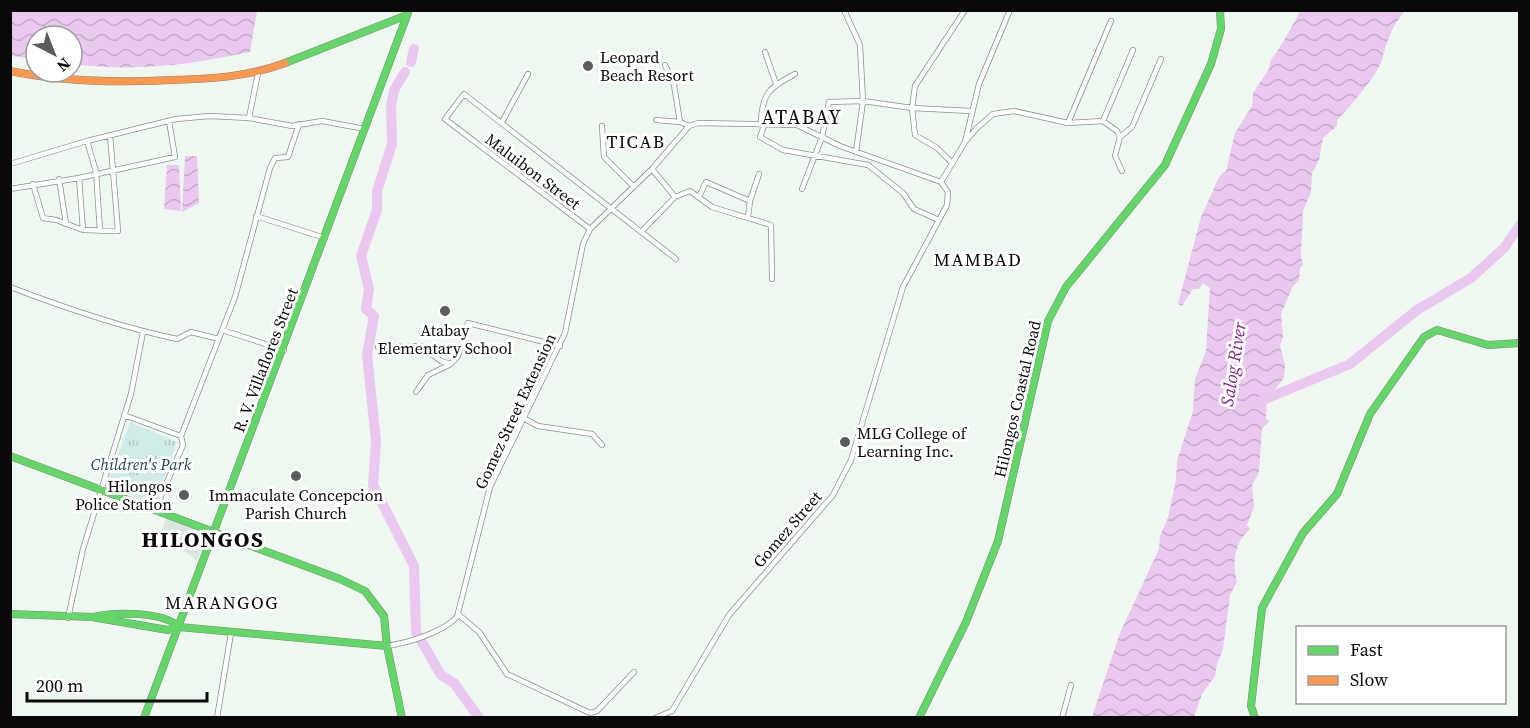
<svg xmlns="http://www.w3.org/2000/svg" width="1530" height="728" viewBox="0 0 1530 728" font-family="'Source Serif 4',serif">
<defs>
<pattern id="park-tufts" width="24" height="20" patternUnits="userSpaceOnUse" patternTransform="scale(1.5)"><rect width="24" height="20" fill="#d0ece9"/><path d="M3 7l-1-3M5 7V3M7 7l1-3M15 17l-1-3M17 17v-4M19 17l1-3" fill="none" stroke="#b1c9c6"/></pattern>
<pattern id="water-waves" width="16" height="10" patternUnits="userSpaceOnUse" patternTransform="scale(1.5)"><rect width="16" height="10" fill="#eac8ef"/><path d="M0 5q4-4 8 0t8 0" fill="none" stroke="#c7aacc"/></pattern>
</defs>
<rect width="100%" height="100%" fill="#eef8f1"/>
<!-- park -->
<path fill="url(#park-tufts)" d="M130 422 177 442 155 503 106 487Z"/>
<!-- plaza -->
<path fill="#dae7de" d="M169 511 210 527 197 561 161 532Z"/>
<!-- water -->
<path fill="url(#water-waves)" d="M11 10H257V11L250 52C187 65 136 72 72 64V36H36V59L11 56Z
M1300 11H1405C1391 27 1387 41 1382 60 1378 74 1349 108 1337 120V126L1323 138 1319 160 1312 173 1311 192 1303 211 1301 255 1303 265 1300 268 1299 280 1293 286 1281 314 1283 337 1280 346 1285 365 1284 378 1267 399 1266 418 1269 422 1262 428 1259 472 1252 485 1254 507 1247 525 1250 529C1234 543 1232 563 1237 582L1230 595 1223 649 1217 664 1215 676 1202 694 1194 717H1092L1120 633 1159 549 1160 536 1168 518 1176 480 1177 461 1193 411 1195 379 1206 351 1210 288 1203 283 1199 289H1193L1182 306 1178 304 1201 217 1219 177 1226 171 1235 133 1252 106 1253 93 1269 69 1271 59C1278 53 1295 21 1300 11Z
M185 156H197L199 203 182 212Z
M167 165H179L181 211 164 209Z"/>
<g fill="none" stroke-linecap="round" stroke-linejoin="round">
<!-- river -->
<path stroke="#eac8ef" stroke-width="10" d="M411 62 414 49
M405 72 394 90 391 106 392 144 377 191V210L361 256 369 289 366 309 374 316 367 355 376 441 373 485 414 566 416 632 441 675 454 683 479 718
M1256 403 1350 364 1417 310 1471 278 1504 248 1520 225"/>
<!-- street casing -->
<g stroke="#8d918e" stroke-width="6">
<path id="street" d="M765 52 776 84
M665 65 674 85 680 122 689 126
M249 118 258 73
M656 120 680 122
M1103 121 1133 50
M502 122 528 74
M761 122C762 93 770 87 795 74
M765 123 760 137 783 150 868 165 903 193 914 209 939 220
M1068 123 1111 21
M602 126 604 157 634 187
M1120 137 1132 127 1161 59
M87 141 96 172 100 231
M965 142 977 128 993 114 1014 111 1068 123 1103 121 1117 131 1120 137 1115 156 1122 171
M856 152 863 101 912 108 971 111
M952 163 937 148 915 135 912 108 915 86 965 10
M10 164 87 141 176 119 210 116 249 118 292 126 322 121 365 129
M652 169 675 197
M79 178 83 230
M59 179 66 224
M941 182 965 142 979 84 1010 10
M33 184 43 218 56 220 83 230 118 231 110 135
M10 189 79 178 175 157 169 121
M802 189 822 137 829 102 863 101 860 45 844 10
M699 197 706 182 750 201 748 217
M750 201 759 174
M256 216 325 238
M590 229 445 119 464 94 676 259
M642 231 675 197 690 191 712 207 771 225 772 279
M10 287C65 308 120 327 177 339L191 332 219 339
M222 330 284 350
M378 347 421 346 441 361 451 364 458 356 468 323 560 346
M416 392 428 375 449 365
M124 415 181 436
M525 419 538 426 592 434 602 445
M155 510 183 445 181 436 235 297 270 168 275 158 288 157 299 124
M458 614 479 632 507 674 590 713 597 711 634 672
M68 618 83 549 131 394 143 332
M387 646C407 643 442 633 457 617L490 487 565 333 583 244 590 229 652 169 689 126 698 123 797 125 840 146 941 182
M672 711 729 615 833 495 851 460 903 287 947 205 948 192 941 182
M217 718 231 633
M655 718 672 711
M1062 718 1071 685"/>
</g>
<!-- fast casing -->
<g stroke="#838885" stroke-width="8">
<path id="fast" d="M285 63 407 15
M10 456 340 579 365 591 384 616 387 646 402 718
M10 614 92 617 168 630 179 627 387 646
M93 617C115 612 163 611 179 627
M144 718 409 10
M919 718 966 622 998 541 1048 321 1066 287 1165 165 1211 64 1221 29 1220 10
M1255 718 1251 706 1262 608 1303 533 1337 494 1370 414 1424 337 1437 330 1488 345 1520 343"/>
</g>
<!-- slow casing -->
<g stroke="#838885" stroke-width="8">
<path id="slow" d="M10 71C64 82 116 83 171 80 210 79 248 77 285 63"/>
</g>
<!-- street -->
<use href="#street" stroke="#fcfefd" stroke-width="4.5"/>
<!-- fast -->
<use href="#fast" stroke="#63d668" stroke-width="7"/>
<!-- slow -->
<use href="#slow" stroke="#ff974d" stroke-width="7"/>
</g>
<!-- markers -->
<g fill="#5a5d5b" stroke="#fff" stroke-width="2">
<circle cx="588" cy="66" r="6"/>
<circle cx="445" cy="311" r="6"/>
<circle cx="845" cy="442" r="6"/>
<circle cx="296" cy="476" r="6"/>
<circle cx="184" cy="495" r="6"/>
</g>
<g text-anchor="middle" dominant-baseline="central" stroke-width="6" stroke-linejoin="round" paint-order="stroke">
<!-- poi labels -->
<g font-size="16" fill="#0a0a0a" stroke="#fff" text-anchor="start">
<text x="600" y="57">Leopard<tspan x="600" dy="18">Beach Resort</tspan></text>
<text x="445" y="330" text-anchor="middle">Atabay<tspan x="445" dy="18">Elementary School</tspan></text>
<text x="857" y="433">MLG College of<tspan x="857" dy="18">Learning Inc.</tspan></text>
<text x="172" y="486" text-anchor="end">Hilongos<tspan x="172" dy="18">Police Station</tspan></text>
<text x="296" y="495" text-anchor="middle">Immaculate Concepcion<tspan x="296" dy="18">Parish Church</tspan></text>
</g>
<!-- street labels -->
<g font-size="16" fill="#0a0a0a" stroke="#fff">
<text transform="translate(533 171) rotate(37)">Maluibon Street</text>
<text transform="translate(265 360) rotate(-69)">R. V. Villaflores Street</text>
<text transform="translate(1017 399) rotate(-77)">Hilongos Coastal Road</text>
<text transform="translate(515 411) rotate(-65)">Gomez Street Extension</text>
<text transform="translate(787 529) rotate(-49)">Gomez Street</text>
</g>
<!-- park labels -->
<g font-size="16" font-style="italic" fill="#224759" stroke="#fff">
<text x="141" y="464">Children's Park</text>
</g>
<!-- neighbourhood labels -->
<g font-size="18" letter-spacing="1.5" fill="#0a0a0a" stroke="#fff">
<text x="636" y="141">TICAB</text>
<text x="978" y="259">MAMBAD</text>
<text x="222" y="602">MARANGOG</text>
</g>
<!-- water labels -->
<g font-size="18" font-style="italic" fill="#89228c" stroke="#fff">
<text transform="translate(1233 364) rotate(-81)">Salog River</text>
</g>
<!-- quarter labels -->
<g font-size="20" letter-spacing="1.5" fill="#0a0a0a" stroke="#fff">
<text x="802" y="117">ATABAY</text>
</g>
<!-- district labels -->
<g font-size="22" font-weight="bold" letter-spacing="1.5" fill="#0a0a0a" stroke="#fff">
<text x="203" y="539">HILONGOS</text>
</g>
</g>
<!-- border -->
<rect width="1530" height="728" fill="none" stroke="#0a0a0a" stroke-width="24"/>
<!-- legend -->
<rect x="1296" y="626" width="210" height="78" fill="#ffffff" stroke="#9d9d9d" stroke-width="1.5"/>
<rect x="1308" y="646" width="30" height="9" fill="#63d668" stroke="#9d9d9d" stroke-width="1.5"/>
<text x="1350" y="656" font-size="18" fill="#0a0a0a">Fast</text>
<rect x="1308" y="676" width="30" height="9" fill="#ff974d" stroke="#9d9d9d" stroke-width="1.5"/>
<text x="1350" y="686" font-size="18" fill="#0a0a0a">Slow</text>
<!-- north arrow -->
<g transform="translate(54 54) rotate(138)"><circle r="28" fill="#ffffff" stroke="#9d9d9d" stroke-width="1.5"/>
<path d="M0-4.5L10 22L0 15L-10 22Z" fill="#5a5d5b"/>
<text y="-9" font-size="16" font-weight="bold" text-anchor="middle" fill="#0a0a0a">N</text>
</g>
<!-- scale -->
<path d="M27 692v9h180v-9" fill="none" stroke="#0a0a0a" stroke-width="3"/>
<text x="36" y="692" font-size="18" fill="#0a0a0a" stroke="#ffffff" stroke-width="4.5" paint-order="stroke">200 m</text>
</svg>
